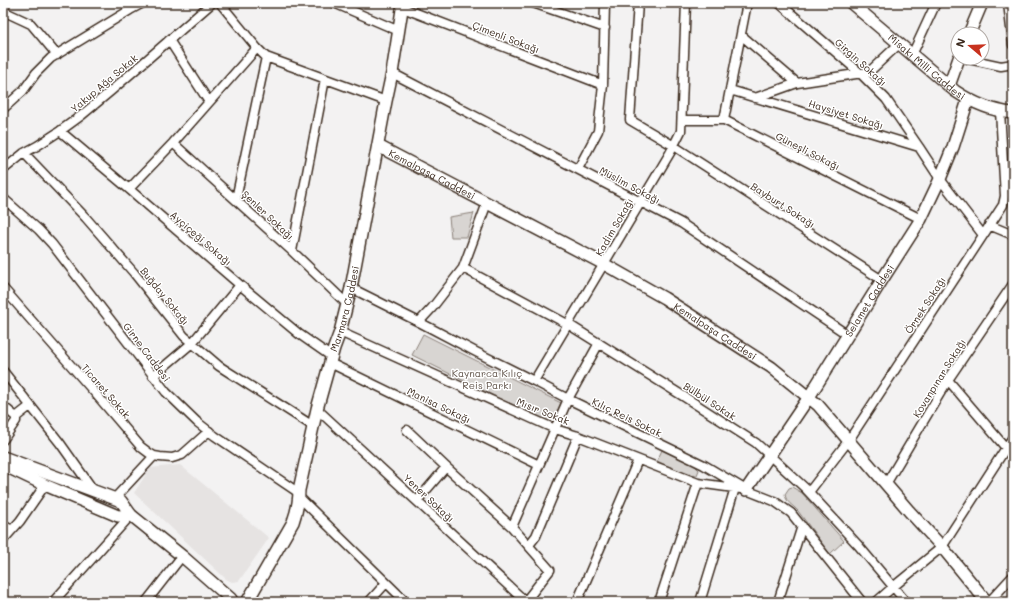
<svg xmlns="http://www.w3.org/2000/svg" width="1016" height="605" viewBox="0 0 1016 605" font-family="Mali,sans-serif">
<rect width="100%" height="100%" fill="#f3f2f2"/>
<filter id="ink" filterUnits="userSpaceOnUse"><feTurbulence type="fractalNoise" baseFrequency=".025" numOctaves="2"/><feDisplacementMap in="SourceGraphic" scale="8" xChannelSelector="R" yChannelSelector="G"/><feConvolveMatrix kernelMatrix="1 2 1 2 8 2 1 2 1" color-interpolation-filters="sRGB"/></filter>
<g filter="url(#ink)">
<!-- built -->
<path fill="#e6e3e2" d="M180 465 269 538 239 581 232 582 226 579 134 493 150 468Z"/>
<!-- green -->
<path fill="#d8d5d2" stroke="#8a8078" d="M474 213 467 237H451L449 217Z
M423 334 561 403 551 424 412 355Z
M662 450 694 465 699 470 697 475 690 476 657 461Z
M792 487 802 493 844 541 830 554C819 540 809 525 798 511 793 505 786 503 785 494L789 488Z"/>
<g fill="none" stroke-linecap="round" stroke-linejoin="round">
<!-- street casing -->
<g stroke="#3b2a1e" stroke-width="11">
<path id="street" d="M220 3 257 48 266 57 386 101
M334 3 399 31
M533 3 605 28
M638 3 630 120 674 146 882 280
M779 3 860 73 886 99 919 147
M1008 3 1013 45
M403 8 603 85
M3 11 31 24 57 55
M741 35 797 83 869 72 899 44
M169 40 209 102
M912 55 936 3
M964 58 1001 66 1013 64
M392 73 681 223 848 335
M730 90 919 147 940 179 983 235
M755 98 797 83
M3 109 23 91 36 73 51 58 130 10 143 3
M682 120H724L921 219
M724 120 747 3
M60 131 129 189 240 285 299 334 332 357
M173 143 292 251 347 304
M24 153 86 218 134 273 184 336 219 366 313 426
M578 169 598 131 603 85 605 3
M3 170 24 153 37 146 60 131 82 115 112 90 212 3
M1004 174 1013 176
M129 189 173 143 257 48
M3 198 39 230 52 244 166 392 197 422 215 436 299 493
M236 199 266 57
M989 225 1013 235
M292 251 325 79
M463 268 571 326 683 396 756 443 805 488 858 545 906 602
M3 288 95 393 141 447 149 453 154 456 160 457 172 458 182 455 209 431
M351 288 419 322 476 352 534 381 568 399 704 465 746 490 774 501 791 513 862 602
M419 322 432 308 463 268 487 203
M340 332 555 429 578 436 698 483 741 489
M330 363 539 465
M3 371 60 443 94 491
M153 376 192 343 240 285
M948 380 1006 448
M534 381 670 153 681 131 686 3
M3 406 16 417V421L3 440
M317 409 526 602
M16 417 30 406
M407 430 446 467 512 527 550 570 525 602
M886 484 948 380 1013 284
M809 492 849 440 1003 205 1005 196 1000 111
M299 497 406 602
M114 499 154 456
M417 501 446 467
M3 525 12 530
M512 527 568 399 599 343
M3 540 20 521 45 485
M529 545 536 536 578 436
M53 602 131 515
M146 602 182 556
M369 602 386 583
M577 602 638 460
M659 602 698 483
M700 602 735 488
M778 602 802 526
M876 602 893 587 942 547 1013 437
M989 602 1013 576"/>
</g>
<!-- secondary casing -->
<g stroke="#3b2a1e" stroke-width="14">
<g id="secondary">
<path id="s1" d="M851 3 955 91C973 103 991 111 1013 113"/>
<path d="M969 34 982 3"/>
<path d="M949 86 959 58"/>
<path id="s2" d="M378 146 604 264 664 298 771 367 818 405 909 511 942 547 987 602"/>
<path d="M3 457 121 501 131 515 182 556 231 599"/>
<path d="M3 465 45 485 118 516 131 515"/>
<path id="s3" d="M746 490 809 397 882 280 921 219 940 179 953 147 968 100"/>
<path id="s4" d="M247 602 293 522C297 511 299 501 299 490L317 409 334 348 340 332 351 288 386 101 392 73 403 3"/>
</g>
</g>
<!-- street -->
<use href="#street" stroke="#fff" stroke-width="8"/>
<!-- secondary -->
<use href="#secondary" stroke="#fff" stroke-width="11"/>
</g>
</g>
<g text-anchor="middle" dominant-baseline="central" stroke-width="3" stroke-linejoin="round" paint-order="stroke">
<!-- street labels -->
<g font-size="10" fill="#3b2a1e" stroke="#fff">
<text transform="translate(506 37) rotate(21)">Çimenli Sokağı</text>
<text transform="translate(861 62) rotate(42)">Girgin Sokağı</text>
<text stroke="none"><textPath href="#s1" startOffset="99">Misakı Milli Caddesi</textPath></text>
<text transform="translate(104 83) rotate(-40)">Yakup Ağa Sokak</text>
<text transform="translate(846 114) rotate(17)">Haysiyet Sokağı</text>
<text transform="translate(808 151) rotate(27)">Güneşli Sokağı</text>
<text stroke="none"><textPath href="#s2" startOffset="61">Kemalpaşa Caddesi</textPath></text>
<text transform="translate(630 185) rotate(28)">Müslim Sokağı</text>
<text transform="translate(783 205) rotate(33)">Bayburt Sokağı</text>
<text transform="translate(268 215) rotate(43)">Şenler Sokağı</text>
<text transform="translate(614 227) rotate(-60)">Kadim Sokağı</text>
<text transform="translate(201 238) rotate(41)">Ayçiçeği Sokağı</text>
<text transform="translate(165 296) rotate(51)">Buğday Sokağı</text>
<text stroke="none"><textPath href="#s3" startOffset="226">Selamet Caddesi</textPath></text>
<text transform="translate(925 305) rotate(-57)">Örnek Sokağı</text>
<text stroke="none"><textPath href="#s4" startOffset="312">Marmara Caddesi</textPath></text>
<text stroke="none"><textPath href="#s2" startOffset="385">Kemalpaşa Caddesi</textPath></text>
<text transform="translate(147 352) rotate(53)">Girne Caddesi</text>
<text transform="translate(939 378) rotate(-58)">Kovanpınar Sokağı</text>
<text transform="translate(106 391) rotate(49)">Ticaret Sokak</text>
<text transform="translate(710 401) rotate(33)">Bülbül Sokak</text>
<text transform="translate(439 405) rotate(26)">Manisa Sokağı</text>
<text transform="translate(543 411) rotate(22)">Mısır Sokak</text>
<text transform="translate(627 417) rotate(26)">Kılıç Reis Sokak</text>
<text transform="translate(429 498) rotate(43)">Yener Sokağı</text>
</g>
<!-- park labels -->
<g font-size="10" fill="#62554b" stroke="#fff">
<text x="487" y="373">Kaynarca Kılıç<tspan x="487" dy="12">Reis Parkı</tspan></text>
</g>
</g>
<!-- margin -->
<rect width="1016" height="605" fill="none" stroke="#fff" stroke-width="16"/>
<rect x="8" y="8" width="1000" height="589" fill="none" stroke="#3b2a1e" stroke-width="1.5" filter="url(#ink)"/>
<!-- north arrow -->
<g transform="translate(970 46) rotate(289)"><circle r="19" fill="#ffffff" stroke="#b1aaa5"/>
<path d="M0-3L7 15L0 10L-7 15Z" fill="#c8321e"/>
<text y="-6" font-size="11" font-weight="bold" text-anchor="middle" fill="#3b2a1e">N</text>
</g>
</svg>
